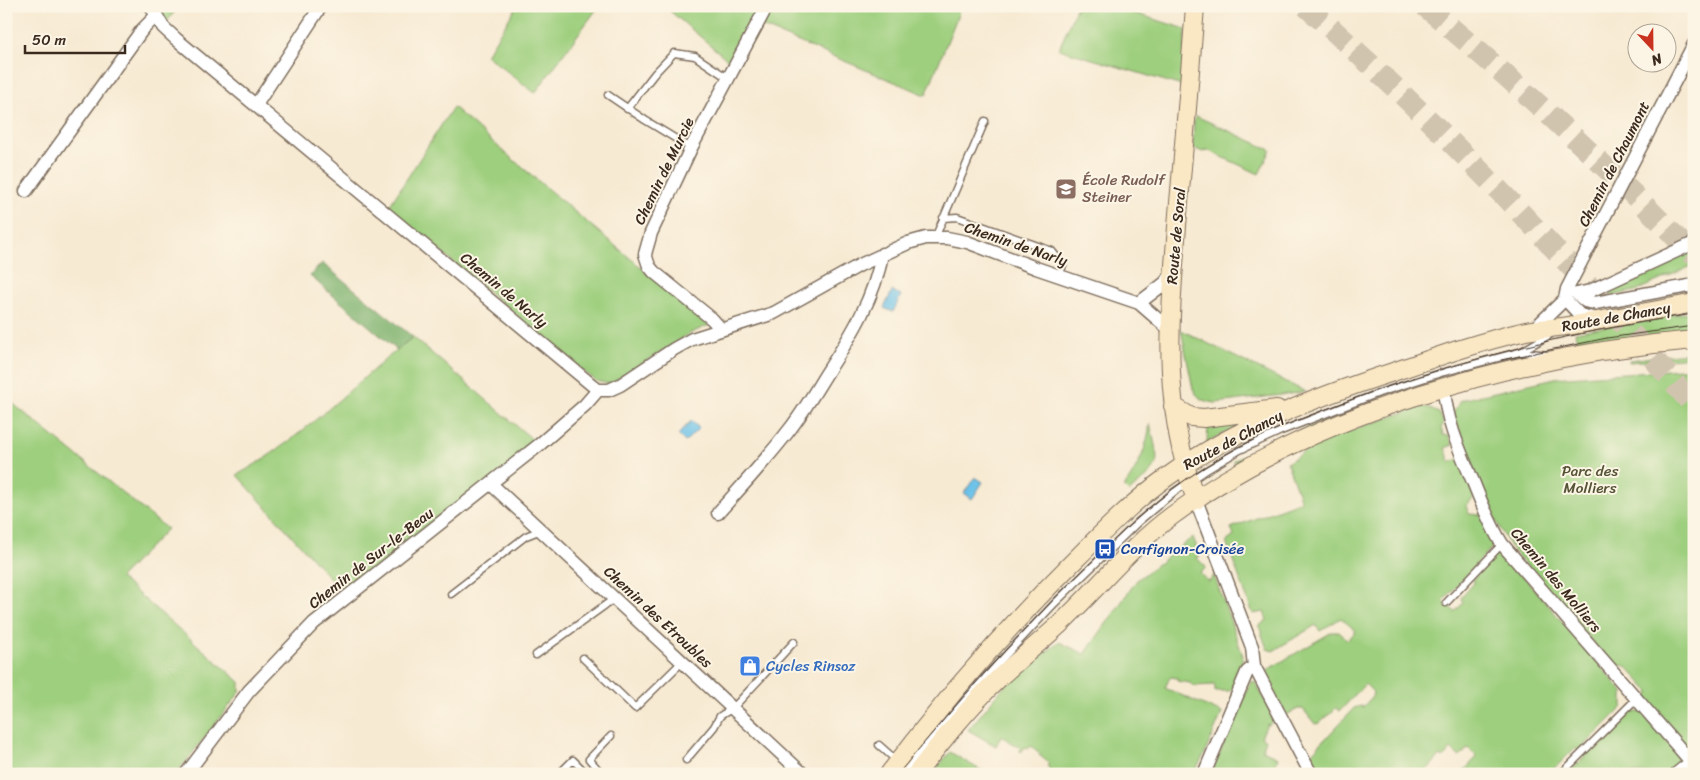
<svg xmlns="http://www.w3.org/2000/svg" width="1700" height="780" viewBox="0 0 1700 780" font-family="Sriracha,sans-serif">
<rect width="100%" height="100%" fill="#fcf5e5"/>
<filter id="ink" filterUnits="userSpaceOnUse"><feTurbulence type="fractalNoise" baseFrequency=".02" numOctaves="2"/><feDisplacementMap in="SourceGraphic" scale="10" xChannelSelector="R" yChannelSelector="G"/><feConvolveMatrix kernelMatrix="1 2 1 2 8 2 1 2 1" color-interpolation-filters="sRGB"/></filter>
<filter id="wash" filterUnits="userSpaceOnUse"><feTurbulence type="fractalNoise" baseFrequency=".0096" numOctaves="4" result="noise"/><feDisplacementMap in="SourceGraphic" scale="20" xChannelSelector="R" yChannelSelector="G"/><feGaussianBlur stdDeviation="1.12" result="paint"/><feColorMatrix in="noise" values="0 0 0 0 0 0 0 0 0 0 0 0 0 0 0 0 0 1.4 0 .05"/><feComposite in="paint" operator="in"/></filter>
<g filter="url(#wash)">
<rect width="100%" height="100%" fill="#f7ead3"/>
<!-- green -->
<path fill="#9ecf7e" stroke="#6c7c4e" d="M151 6H179L163 27Z
M517 6H599L535 93 486 55Z
M664 6H760L729 61Z
M772 6H950L959 12 926 95 760 26Z
M1077 6H1111L1186 29 1182 86 1059 49Z
M453 107C537 182 624 252 709 325L689 334 618 379 609 384 596 381 388 208Z
M1196 116 1271 150 1259 174 1207 150 1203 152 1193 148 1194 119Z
M1694 249V265L1635 291 1595 299 1593 296Z
M1694 311V330L1578 346 1575 332Z
M1181 330 1306 392 1216 403C1205 402 1199 400 1193 389Z
M413 337 539 445 347 597 237 475C303 439 354 383 413 337Z
M1694 352V357L1629 362V360Z
M1694 368V758L1645 701 1650 692 1625 665 1614 667 1511 548 1496 521 1479 482 1453 413 1461 400 1555 378Z
M6 398 167 529 120 578 240 682V692L176 774H6Z
M1381 400 1236 465 1233 461C1281 436 1331 418 1381 400Z
M1423 406 1439 413 1444 423 1441 428 1443 435 1449 436 1453 445 1445 448 1450 462 1460 459 1475 496 1466 506 1469 514 1483 515 1495 544 1443 601 1455 612 1463 603 1461 598 1474 583 1473 579 1497 553H1503L1623 692V707L1579 751 1575 748 1549 774H1461L1477 757 1468 748 1460 757 1451 749 1443 758 1440 756 1424 773 1425 774H1317L1311 765 1312 753 1354 708 1361 706 1363 707 1372 697 1373 692 1365 684 1340 711 1336 708 1320 723 1315 724 1303 709H1298L1286 715 1266 676 1269 669 1332 632H1339L1348 640 1356 631 1341 618 1320 631 1316 625 1273 651 1267 649 1259 626 1267 620 1264 612 1253 614 1226 542 1234 536 1231 528 1301 501 1287 463 1314 445 1349 431Z
M1253 417 1207 443 1208 422Z
M1150 423C1159 467 1165 462 1129 492L1124 487C1139 466 1147 448 1150 423Z
M1193 537 1200 556 1197 558 1206 567 1200 574 1209 582 1214 575 1243 656 1236 687 1229 691H1215V685L1193 686 1190 683 1177 681V678L1170 677 1165 688 1222 713 1204 755 1193 774H1053L1049 771 1050 769 1047 766 1049 763 1039 755 1040 753 1031 746 1028 749 1025 747 1021 752 1020 751 1021 748 1001 736 996 746 968 730 1001 690 1026 668 1059 642 1085 654 1137 580Z
M1251 681 1256 683 1274 718 1269 725 1267 724 1261 737 1266 740 1262 750 1278 757 1272 774H1211Z
M1630 712H1641L1677 753 1676 768 1668 774H1567Z
M950 752 987 774H932Z"/>
<!-- forest -->
<path fill="#7eb26d" stroke="#5c6e46" d="M322 263 413 337 397 350 310 276Z"/>
<!-- water -->
<path fill="#6cc2e9" stroke="#547684" d="M892 291 901 295 893 312 884 308Z
M691 421 699 428 685 442 678 435Z
M975 477 983 482 972 499 964 493Z"/>
</g>
<g filter="url(#ink)">
<g fill="none" stroke-linecap="round" stroke-linejoin="round">
<!-- highway-tunnel -->
<path stroke="#d1c4af" stroke-width="22" stroke-dasharray="22 11" stroke-linecap="butt" d="M1306 6C1445 129 1575 265 1694 406
M1425 6C1519 85 1610 168 1694 256"/>
<!-- lane casing -->
<g stroke="#7d6d5d" stroke-width="9">
<path id="lane" d="M608 95 645 120 691 148
M627 109 655 73 674 53 695 56 729 79
M943 218 957 217 1052 251 1063 265 1059 276
M935 238 985 121
M1520 352 1551 334
M451 594 526 536 541 530
M1446 603 1502 544
M536 655 615 598
M583 658 635 708 683 661
M879 745 897 761
M686 760 714 727 720 716 733 708 794 642
M559 774 573 760 587 774
M602 774 589 759 611 736
M902 774 974 689 1055 603 1138 522 1174 492 1205 471 1240 450 1281 431 1379 393 1444 372 1520 352 1549 355
M1561 774 1636 699"/>
</g>
<!-- street casing -->
<g stroke="#7d6d5d" stroke-width="15">
<path id="street" d="M151 6 163 27 176 39 598 390H609L620 385 674 349 692 339 774 313 860 265 908 243 926 238H947L967 242 1036 268 1139 303 1169 329
M256 105 321 6
M26 191 142 30 156 16
M1577 294 1590 291 1694 243
M1577 294 1585 301 1595 303 1694 285
M1565 299 1580 315 1597 319
M1139 303 1165 283 1173 273
M721 329 712 319 654 272 649 266 645 254 651 233 691 148 767 6
M1533 330 1565 299 1567 289 1694 44
M1444 388C1446 422 1461 453 1474 484 1482 504 1490 525 1502 544L1694 765
M491 484 803 774
M1196 500 1252 647 1254 666 1311 774
M718 513C743 485 768 458 790 429 804 411 816 390 828 371 851 336 875 297 882 254
M186 774 249 691 314 623 539 445 585 405 598 390
M1204 774 1247 672 1254 666
M1676 774 1691 762"/>
</g>
<!-- secondary casing -->
<g stroke="#7d6d5d" stroke-width="20">
<path id="secondary" d="M1195 6C1190 76 1184 145 1178 214 1170 317 1160 400 1196 500
M1173 406 1191 417 1204 418 1277 409
M889 774C944 700 1005 630 1070 565 1101 534 1132 502 1167 477 1237 427 1316 397 1396 371 1439 356 1482 341 1526 331 1542 328 1558 328 1574 325 1614 318 1654 311 1694 303
M916 774C942 741 968 708 998 679 1018 660 1039 643 1060 624 1098 588 1131 546 1173 515 1313 412 1522 354 1694 340"/>
</g>
<!-- lane -->
<use href="#lane" stroke="#fff" stroke-width="6"/>
<!-- street -->
<use href="#street" stroke="#fff" stroke-width="12"/>
<!-- secondary -->
<use href="#secondary" stroke="#fae7c3" stroke-width="18"/>
<!-- tram -->
<path stroke="#3b2a1e" stroke-width="1" d="M1501 360 1607 338 1694 326
M898 774C954 706 1012 641 1074 579 1111 543 1146 507 1188 478 1240 442 1298 419 1356 398 1465 358 1579 330 1694 314"/>
</g>
</g>
<!-- icons -->
<defs>
<g id="school-square" transform="scale(1.125)"><rect x="-9" y="-9" width="18" height="18" rx="4" fill="#8d6e63" stroke="#fcf5e5"/><path d="M0-5L7-2L0 1L-7-2ZM-4 1L0 2.5L4 1V4Q0 6-4 4Z" fill="#fff"/></g>
<g id="bus-square" transform="scale(1.125)"><rect x="-9" y="-9" width="18" height="18" rx="4" fill="#1a4fb4" stroke="#fcf5e5"/><path d="M-5-6H5V4H4V6H2V4H-2V6H-4V4H-5ZM-3.5-4V0h7V-4ZM-3.5 1.2v1.5H-2V1.2ZM2 1.2v1.5H3.5V1.2Z" fill="#fff"/></g>
<g id="shop-square" transform="scale(1.125)"><rect x="-9" y="-9" width="18" height="18" rx="4" fill="#3f7fe0" stroke="#fcf5e5"/><path d="M-5-2.5h2.3a2.7 3.5 0 0 1 5.4 0H5L5.5 6h-11ZM-1.5-2.5h3a1.5 2.3 0 0 0-3 0Z" fill="#fff"/></g>
</defs>
<g fill-rule="evenodd">
<use href="#school-square" x="1066" y="189"/>
<use href="#bus-square" x="1105" y="549"/>
<use href="#shop-square" x="750" y="666"/>
</g>
<g text-anchor="middle" dominant-baseline="central" stroke-width="4" stroke-linejoin="round" paint-order="stroke">
<!-- street labels -->
<g font-size="15" fill="#3b2a1e" stroke="#fcf5e5">
<text transform="translate(1614 164) rotate(-63)">Chemin de Chaumont</text>
<text transform="translate(664 171) rotate(-64)">Chemin de Murcie</text>
<text transform="translate(1176 236) rotate(-85)">Route de Soral</text>
<text transform="translate(1016 244) rotate(19)">Chemin de Narly</text>
<text transform="translate(504 290) rotate(40)">Chemin de Narly</text>
<text transform="translate(1616 317) rotate(-10)">Route de Chancy</text>
<text transform="translate(1233 440) rotate(-28)">Route de Chancy</text>
<text transform="translate(371 558) rotate(-38)">Chemin de Sur-le-Beau</text>
<text transform="translate(1556 580) rotate(50)">Chemin des Molliers</text>
<text transform="translate(658 617) rotate(43)">Chemin des Etroubles</text>
</g>
<!-- education labels -->
<g font-size="15" fill="#785e54" stroke="#fcf5e5" text-anchor="start">
<text x="1082" y="180">École Rudolf<tspan x="1082" dy="17">Steiner</tspan></text>
</g>
<!-- park labels -->
<g font-size="15" fill="#545336" stroke="#fcf5e5">
<text x="1590" y="471">Parc des<tspan x="1590" dy="17">Molliers</tspan></text>
</g>
<!-- transit labels -->
<g font-size="15" fill="#164399" stroke="#fcf5e5" text-anchor="start">
<text x="1121" y="549">Confignon-Croisée</text>
</g>
<!-- shop labels -->
<g font-size="15" fill="#366cbe" stroke="#fcf5e5" text-anchor="start">
<text x="766" y="666">Cycles Rinsoz</text>
</g>
</g>
<!-- margin -->
<rect width="1700" height="780" fill="none" stroke="#fcf5e5" stroke-width="25"/>
<!-- north arrow -->
<g transform="translate(1652 48) rotate(158)"><circle r="24" fill="#fcf5e5" stroke="#afa495"/>
<path d="M0-4L9 19L0 12L-9 19Z" fill="#c8321e"/>
<text y="-8" font-size="14" font-weight="bold" text-anchor="middle" fill="#3b2a1e">N</text>
</g>
<!-- scale -->
<path d="M25 45v8h100v-8" fill="none" stroke="#3b2a1e" stroke-width="2.5"/>
<text x="32" y="45" font-size="15" fill="#3b2a1e" stroke="#fcf5e5" stroke-width="4" paint-order="stroke">50 m</text>
</svg>
